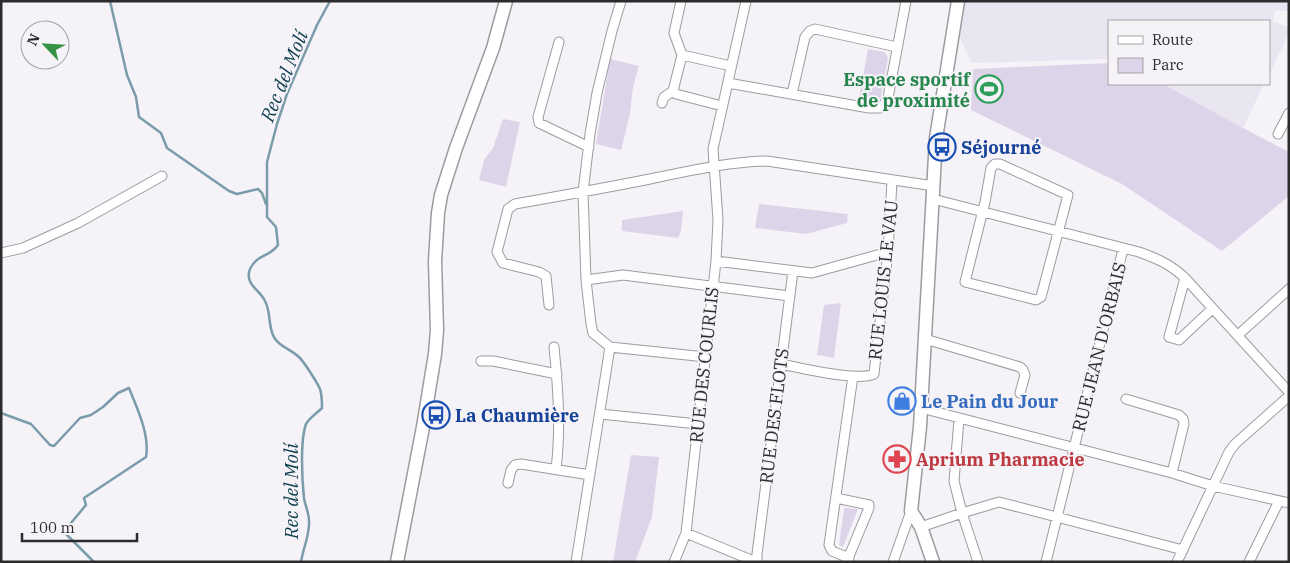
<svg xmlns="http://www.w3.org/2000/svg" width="1290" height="563" viewBox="0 0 1290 563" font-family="'IBM Plex Serif',serif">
<rect width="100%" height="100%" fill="#f5f3f7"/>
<!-- built -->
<path fill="#eae6f1" d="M963 1H1289V11H1275L1273 22 1289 27V33L1269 75V21H1109V59L972 63 955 28Z
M1163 84H1264L1243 128Z"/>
<!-- green -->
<path fill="#ddd4ea" d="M868 49 885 52 888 58 881 97 875 102 859 99Z
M610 59 639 66 633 87 630 114 621 150 596 144Z
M1109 63V84H1163L1243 128 1289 152V196L1222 251 1122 184 971 110 973 69Z
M503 119 520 122 506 187 479 180 484 160 493 148Z
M759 204 848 214 847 223 806 234 755 228Z
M683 211 681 231 678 238 622 231V220Z
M841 303 834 358 817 355 824 305Z
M631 455 659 457 652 517 635 562H613Z
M844 508 858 509 843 547 839 545Z"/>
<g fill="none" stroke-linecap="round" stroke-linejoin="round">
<!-- stream -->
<path stroke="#7a9baa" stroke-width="2.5" d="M110 1 127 75 136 97 139 117 161 133 167 148 229 191 237 194 258 189 262 193 266 204
M1 413 31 424 50 445 54 446 80 418 91 415 103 407 118 393 129 388C137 408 150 435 146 457L84 498 86 505 66 529 65 533 94 562
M301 562C303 548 310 535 309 521 309 513 305 505 304 498 302 480 300 441 306 424 309 418 317 413 322 408 322 402 322 395 320 389 317 382 304 362 299 357 291 349 277 346 273 335 268 324 271 312 265 301 260 290 244 284 250 269 257 254 270 257 278 245L276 227 267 217V162L277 124 287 94 317 25 330 1"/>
<!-- minor casing -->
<g stroke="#9d9b9f" stroke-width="11">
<path id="minor" d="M621 1 612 31 597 93 590 134 583 192 586 280 591 324 593 333 610 347 706 357
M681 1 674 33 682 55
M559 42 538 117 539 123 589 147
M728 83 869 108H881L888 98 906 1
M792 94 805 37 810 31 815 29 897 47
M662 103 664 97 673 91
M722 106 676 94 673 91 682 55 731 66
M1278 134 1289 113
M995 164H1000L1068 195 1041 297 1036 300 965 282 985 202 991 168Z
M933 199 1139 252C1158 259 1170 264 1185 278L1289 392
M1 253 23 248 78 223 162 176
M716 261 812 273 888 252
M1185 278 1169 337 1179 340 1212 309
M586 280 623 275 790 296
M549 305 546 276 539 272 503 263 497 252 508 209 515 204C560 196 605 188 650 179 689 171 727 162 767 161L934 186
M1238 335 1289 289
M925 339 1020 367 1023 370 1025 375 1020 393
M554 347C558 387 561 429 556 469
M481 361H493L557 374
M781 364C801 368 858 382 874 374L888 252 892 181
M1126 399 1179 415 1183 419 1184 424 1172 473
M921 408 1172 473 1213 486 1289 503
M600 414 698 424
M959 419 954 481 962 513 978 562
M508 483 511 470 515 465 521 464 590 475
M836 498 869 505V508L847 561
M921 527 962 513 999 502 1183 550
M686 533 756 562
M849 558 832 551 829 545 853 376
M576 562 610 347
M674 562 686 533 716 261 718 220 713 149 746 1
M757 562V554L793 271
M893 562 911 511
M1046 562 1123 249
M1177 562 1229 452 1235 444 1289 396
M1249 562 1279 501"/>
</g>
<!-- secondary casing -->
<g stroke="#9d9b9f" stroke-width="15">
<path id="secondary" d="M397 562 423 427 435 354 437 330 435 261 438 213 441 195 456 148 493 48 506 1
M933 562 921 527 911 511 920 427 936 138 958 1"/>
</g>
<!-- minor -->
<use href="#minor" stroke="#fff" stroke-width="9"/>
<!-- secondary -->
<use href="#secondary" stroke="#fff" stroke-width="12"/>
</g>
<!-- icons -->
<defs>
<g id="stadium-ring" transform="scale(1.4375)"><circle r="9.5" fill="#f5f3f7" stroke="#2e9e5b" stroke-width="1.5"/><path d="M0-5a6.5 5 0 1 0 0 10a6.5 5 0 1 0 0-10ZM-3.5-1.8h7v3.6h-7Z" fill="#2e9e5b"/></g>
<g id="bus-ring" transform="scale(1.4375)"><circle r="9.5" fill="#f5f3f7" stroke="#1a4fb4" stroke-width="1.5"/><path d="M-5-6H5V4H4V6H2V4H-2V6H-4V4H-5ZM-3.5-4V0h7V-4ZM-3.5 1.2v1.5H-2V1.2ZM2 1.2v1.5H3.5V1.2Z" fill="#1a4fb4"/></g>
<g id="shop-ring" transform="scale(1.4375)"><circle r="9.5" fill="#f5f3f7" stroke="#3f7fe0" stroke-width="1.5"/><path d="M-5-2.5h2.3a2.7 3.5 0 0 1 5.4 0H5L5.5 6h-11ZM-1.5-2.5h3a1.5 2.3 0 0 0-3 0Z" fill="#3f7fe0"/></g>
<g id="pharmacy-ring" transform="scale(1.4375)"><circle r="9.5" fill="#f5f3f7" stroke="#e0444e" stroke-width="1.5"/><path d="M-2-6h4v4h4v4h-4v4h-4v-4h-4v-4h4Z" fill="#e0444e"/></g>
</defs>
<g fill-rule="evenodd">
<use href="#stadium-ring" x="989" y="89"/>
<use href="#bus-ring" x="942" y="147"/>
<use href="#shop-ring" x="902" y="401"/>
<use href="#bus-ring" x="436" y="415"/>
<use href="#pharmacy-ring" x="897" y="459"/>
</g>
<g text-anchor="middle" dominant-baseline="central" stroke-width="4" stroke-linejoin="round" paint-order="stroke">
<!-- leisure labels -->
<g font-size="18" font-weight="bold" fill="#27864d" stroke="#f5f3f7" text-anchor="end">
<text x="970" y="79">Espace sportif<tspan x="970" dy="21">de proximité</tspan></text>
</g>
<!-- transit labels -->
<g font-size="18" font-weight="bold" fill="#164399" stroke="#f5f3f7" text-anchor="start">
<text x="961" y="147">Séjourné</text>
<text x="455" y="415">La Chaumière</text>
</g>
<!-- street labels -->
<g font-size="18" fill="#2c2b2d" stroke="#f5f3f7">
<text transform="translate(883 280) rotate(-84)">RUE LOUIS LE VAU</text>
<text transform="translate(1099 347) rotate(-76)">RUE JEAN D'ORBAIS</text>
<text transform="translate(704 365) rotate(-84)">RUE DES COURLIS</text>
<text transform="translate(774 416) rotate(-83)">RUE DES FLOTS</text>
</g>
<!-- shop labels -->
<g font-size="18" font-weight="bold" fill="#366cbe" stroke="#f5f3f7" text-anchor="start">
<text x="921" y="401">Le Pain du Jour</text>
</g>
<!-- health labels -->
<g font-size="18" font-weight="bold" fill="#be3a42" stroke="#f5f3f7" text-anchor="start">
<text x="916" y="459">Aprium Pharmacie</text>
</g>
<!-- water labels -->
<g font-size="19" font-style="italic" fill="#0e3e50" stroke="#f5f3f7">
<text transform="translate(284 76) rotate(-68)">Rec del Molí</text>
<text transform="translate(291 491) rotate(-90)">Rec del Molí</text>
</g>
</g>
<!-- border -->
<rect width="1290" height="563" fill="none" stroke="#2c2b2d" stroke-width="5"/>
<!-- legend -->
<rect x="1108" y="20" width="162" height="65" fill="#f5f3f7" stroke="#a5a3a6"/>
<rect x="1118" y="36" width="25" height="8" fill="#ffffff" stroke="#a5a3a6"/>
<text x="1152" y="45" font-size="15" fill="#2c2b2d">Route</text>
<rect x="1118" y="58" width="25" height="15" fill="#ddd4ea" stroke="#a5a3a6"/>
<text x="1152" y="70" font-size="15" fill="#2c2b2d">Parc</text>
<!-- north arrow -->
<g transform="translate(45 45) rotate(295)"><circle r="24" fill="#f5f3f7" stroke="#a5a3a6"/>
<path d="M0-4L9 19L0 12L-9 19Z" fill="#359346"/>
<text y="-8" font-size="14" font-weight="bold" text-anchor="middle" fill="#2c2b2d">N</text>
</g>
<!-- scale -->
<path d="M22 533v8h115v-8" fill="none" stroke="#2c2b2d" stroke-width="2.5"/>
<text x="30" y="533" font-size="15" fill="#2c2b2d" stroke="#f5f3f7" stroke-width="4" paint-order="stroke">100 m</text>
</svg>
